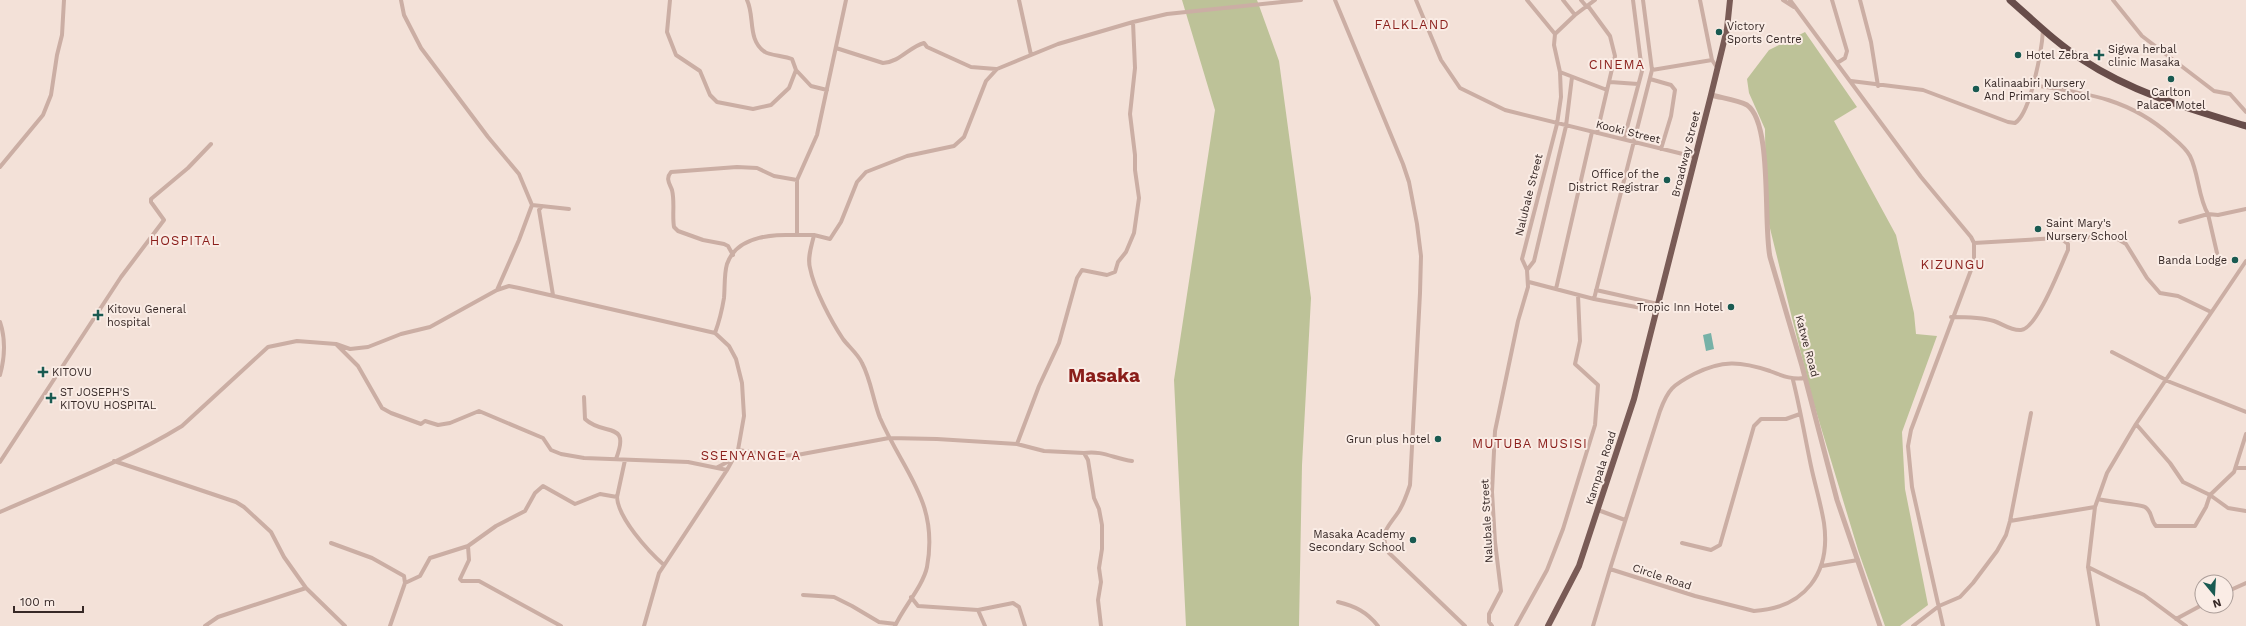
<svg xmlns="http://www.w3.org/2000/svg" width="2246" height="626" viewBox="0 0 2246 626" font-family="'Work Sans',sans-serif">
<rect width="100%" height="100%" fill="#f3e1d8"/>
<!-- green -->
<path fill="#bdc298" d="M1182 0H1257L1279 61 1311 298 1302 465 1299 626H1186L1174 380 1215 110Z
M1805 32 1857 107 1834 121 1896 235 1914 313 1916 334 1937 336 1902 432 1905 489 1928 605 1900 626H1885L1859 553 1813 401 1792 318 1766 212 1765 129 1749 93 1747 79 1769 50Z"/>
<!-- water -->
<path fill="#76b1a7" d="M1711 333 1714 349 1706 351 1703 335Z"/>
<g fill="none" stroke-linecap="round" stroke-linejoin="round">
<!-- minor -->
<path stroke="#cbaea4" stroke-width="4" d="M401 0 404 15 421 48 488 137 519 174 532 205 519 240 497 290
M670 0 667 32 676 55 700 71 710 95 717 102 753 109 771 105 789 88 796 70
M747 0C755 16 747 40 765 52 769 55 785 56 792 59L796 70 811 86 827 90
M1019 0 1031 55
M1335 0 1403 164 1409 182 1417 224 1421 256 1420 293 1410 485C1407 494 1404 503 1399 511 1388 528 1378 532 1389 553L1465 626
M1416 0 1441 60 1460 88 1505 110 1695 157
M1527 0 1555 34
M1563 0 1575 15
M1581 0 1586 6
M1700 0 1712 60 1718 69
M1783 0 1794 7
M1790 0 1921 177 1971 237 1974 243V262L1911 430 1908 446 1912 487 1943 626
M1832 0 1847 51 1845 58 1837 63
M1860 0 1871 42 1878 86
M2113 0 2142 36 2214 91 2230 94 2246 112
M1588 6 1610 36 1615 56 1597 133
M836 48 883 63C900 62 909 47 924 43L927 47 971 67 996 69
M1652 70 1712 60
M1560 72 1607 90
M1650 79 1671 85 1675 90 1671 116 1661 149
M1851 81 1923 90 2008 122 2015 123C2031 113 2042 48 2043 30
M1610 82 1638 84
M2032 85C2085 93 2129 98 2171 136 2178 142 2186 148 2190 156 2199 174 2198 197 2208 214L2218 215 2246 209
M1624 139 1642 71 1633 0
M0 167 43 115 51 95 57 55 62 35 64 0
M532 205 569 209
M542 206 539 210 553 295
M2180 222 2208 214 2217 253
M797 235V180L817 135 846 0
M814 235 830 239 841 222 857 182 866 172 907 156 954 146 964 137 986 81 997 69 1058 44 1133 22 1167 14 1301 0
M2063 240 2099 236 2116 238 2126 244 2147 278 2160 293 2178 296 2211 312
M733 255 728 246 724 244 703 240 678 231 674 227C672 215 675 202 672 190 670 184 665 179 671 172L737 167 757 168 774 176 797 180
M1527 270 1534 261 1566 126 1572 77
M1529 282 1594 299 1657 311
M1556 289 1592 132
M1596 290 1658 304
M1594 299 1652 70 1643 0
M1951 317C1965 317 1981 317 1994 321 2003 324 2011 331 2021 330 2037 329 2061 265 2068 250V244L2063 240 2057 238 1974 243
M0 322C6 340 5 357 0 375
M715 333C719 322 722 310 724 298 725 287 724 274 727 264 739 230 786 235 814 235 812 245 807 257 810 268 814 289 831 321 843 339 849 347 858 354 862 363 871 380 873 400 880 418 904 473 939 502 927 567 923 586 903 608 895 626
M336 344 358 366 382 408 391 413 421 424 425 421 438 425 450 423 479 411 543 438 551 450 561 454 584 458 688 462 727 470
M2112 352 2170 382 2246 412
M1793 380C1800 408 1805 437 1811 466 1815 485 1821 504 1824 523 1831 573 1805 608 1754 611L1695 596 1610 569 1660 411C1668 389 1673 385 1694 374 1722 360 1740 361 1770 371 1783 376 1792 380 1805 378
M584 397 585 419C604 437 631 420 616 459
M2136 424 2170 463 2183 482 2210 495 2234 472 2246 434
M1017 444 1039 386 1059 343 1077 278 1082 270 1107 275 1115 272 1118 262 1126 252 1134 233 1139 198 1135 170V155L1130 114 1135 68 1133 22
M738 450 778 456 797 455 889 438 937 439 1017 444 1044 451 1084 453 1088 460 1094 498 1099 509 1102 525V549L1099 568 1101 582 1098 600 1101 626
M1084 453C1102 450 1115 459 1132 461
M114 461 236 502 244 507 271 532 284 557 306 588 345 626
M0 462 121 277 164 220 151 202V199L188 168 211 144
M718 467 733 459
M2237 468H2246
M617 497 625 460
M2098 499C2108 502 2139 504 2145 507 2153 512 2150 520 2156 526H2195L2206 507 2210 495 2228 508 2246 511
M1598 510 1625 520
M0 512C61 485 125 461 182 426L268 347 297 341 336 344 350 349 368 347 401 334 430 327 497 290 509 286 519 288 715 333 729 346 736 359 742 383 744 416 738 450 727 470 659 573 644 626
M2010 521 2095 507
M331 543 372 558 404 576 405 583 390 626
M1682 543 1711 550 1720 545 1754 426 1761 419H1786L1800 414
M468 546 469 560 460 579 462 581H479L561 626
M1822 566 1858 560
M2088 567 2144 595 2186 626
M405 583 420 576 430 558 468 546 496 526 525 511 535 493 543 486 575 504 600 494 617 497C618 518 648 551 664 565
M2226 592 2246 583
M803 595 834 597 852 606 879 622 896 624
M911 597 918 606 978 610
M1338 602C1355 606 1367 612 1378 626
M2176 619 2202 605
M205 626 218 617 306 588
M985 626 978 610 1013 603 1019 607 1025 626
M1492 626 1489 622V614L1501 591 1495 542 1492 492 1495 431 1518 321 1528 287 1527 270 1522 259 1557 124 1561 97 1560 72 1554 45 1555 34 1575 15 1595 0
M1516 626 1547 570 1563 529 1595 425 1598 385 1575 364 1580 341 1578 295
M1593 626 1610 569
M1913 626 1939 606 1960 597 1973 583 1997 551 2006 535 2010 521 2031 413
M2098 626 2088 567 2095 507 2107 473 2136 424 2246 261"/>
<!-- tertiary -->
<path stroke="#cbaea4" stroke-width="5" d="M1711 95C1722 98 1738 100 1747 105 1773 123 1763 224 1770 257L1802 366 1837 500 1880 626"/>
<!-- primary -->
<path stroke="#795b56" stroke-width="6" d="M1548 626 1579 566 1634 399 1711 95 1727 29 1730 0"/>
<!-- trunk -->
<path stroke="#684d4a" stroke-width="7" d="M2010 0C2034 21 2056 43 2083 60 2133 93 2190 109 2246 126"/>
</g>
<!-- markers -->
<g fill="#195a51" stroke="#faece5" stroke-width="1.5">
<circle cx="1719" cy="32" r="4"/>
<circle cx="2018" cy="55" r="4"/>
<path d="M2097 49h4v4h4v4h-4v4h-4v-4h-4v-4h4z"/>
<circle cx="2171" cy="79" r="4"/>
<circle cx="1976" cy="89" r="4"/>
<circle cx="1667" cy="180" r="4"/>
<circle cx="2038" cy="229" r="4"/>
<circle cx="2235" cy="260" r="4"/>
<circle cx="1731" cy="307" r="4"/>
<path d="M96 309h4v4h4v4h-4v4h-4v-4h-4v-4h4z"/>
<path d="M41 366h4v4h4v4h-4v4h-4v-4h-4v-4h4z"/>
<path d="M49 392h4v4h4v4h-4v4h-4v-4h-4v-4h4z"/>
<circle cx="1438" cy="439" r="4"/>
<circle cx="1413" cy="540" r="4"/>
</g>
<g text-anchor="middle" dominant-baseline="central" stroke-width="4" stroke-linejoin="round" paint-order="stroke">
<!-- poi labels -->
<g font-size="11" fill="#362826" stroke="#faece5" text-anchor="start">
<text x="1727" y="26">Victory<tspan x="1727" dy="13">Sports Centre</tspan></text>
<text x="2108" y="49">Sigwa herbal<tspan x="2108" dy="13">clinic Masaka</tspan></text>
<text x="2026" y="55">Hotel Zebra</text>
<text x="1984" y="83">Kalinaabiri Nursery<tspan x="1984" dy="13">And Primary School</tspan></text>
<text x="2171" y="92" text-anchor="middle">Carlton<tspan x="2171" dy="13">Palace Motel</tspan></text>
<text x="1659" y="174" text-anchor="end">Office of the<tspan x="1659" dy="13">District Registrar</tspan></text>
<text x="2046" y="223">Saint Mary's<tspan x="2046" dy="13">Nursery School</tspan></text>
<text x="2227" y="260" text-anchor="end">Banda Lodge</text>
<text x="1723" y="307" text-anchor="end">Tropic Inn Hotel</text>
<text x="107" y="309">Kitovu General<tspan x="107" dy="13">hospital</tspan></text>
<text x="52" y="372">KITOVU</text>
<text x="60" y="392">ST JOSEPH'S<tspan x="60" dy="13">KITOVU HOSPITAL</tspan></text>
<text x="1430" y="439" text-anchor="end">Grun plus hotel</text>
<text x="1405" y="534" text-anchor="end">Masaka Academy<tspan x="1405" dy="13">Secondary School</tspan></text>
</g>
<!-- street labels -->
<g font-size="11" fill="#362826" stroke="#faece5">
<text transform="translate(1628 132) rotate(14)">Kooki Street</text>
<text transform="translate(1686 154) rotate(-76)">Broadway Street</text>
<text transform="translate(1529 195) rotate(-76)">Nalubale Street</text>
<text transform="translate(1807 346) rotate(75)">Katwe Road</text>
<text transform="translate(1601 468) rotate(-72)">Kampala Road</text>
<text transform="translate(1487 521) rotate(-93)">Nalubale Street</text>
<text transform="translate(1662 577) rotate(18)">Circle Road</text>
</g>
<!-- quarter labels -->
<g font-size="13" letter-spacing="1" fill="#8a1e1a" stroke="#faece5">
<text x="1412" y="24">FALKLAND</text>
<text x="1617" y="64">CINEMA</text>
<text x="185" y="240">HOSPITAL</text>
<text x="1953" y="264">KIZUNGU</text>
<text x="1530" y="443">MUTUBA MUSISI</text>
<text x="751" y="455">SSENYANGE A</text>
</g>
<!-- town labels -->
<g font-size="19" font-weight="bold" fill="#8a1e1a" stroke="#faece5">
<text x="1104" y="375">Masaka</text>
</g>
</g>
<!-- north arrow -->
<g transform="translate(2214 594) rotate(162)"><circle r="19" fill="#faece5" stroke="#ac9e99"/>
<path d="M0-3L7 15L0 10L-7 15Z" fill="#195a51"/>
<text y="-6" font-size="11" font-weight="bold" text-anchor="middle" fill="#362826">N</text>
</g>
<!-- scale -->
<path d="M14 606v6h69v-6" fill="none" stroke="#362826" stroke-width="2"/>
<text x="20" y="606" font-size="12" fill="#362826" stroke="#faece5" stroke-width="3" paint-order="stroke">100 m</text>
</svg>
